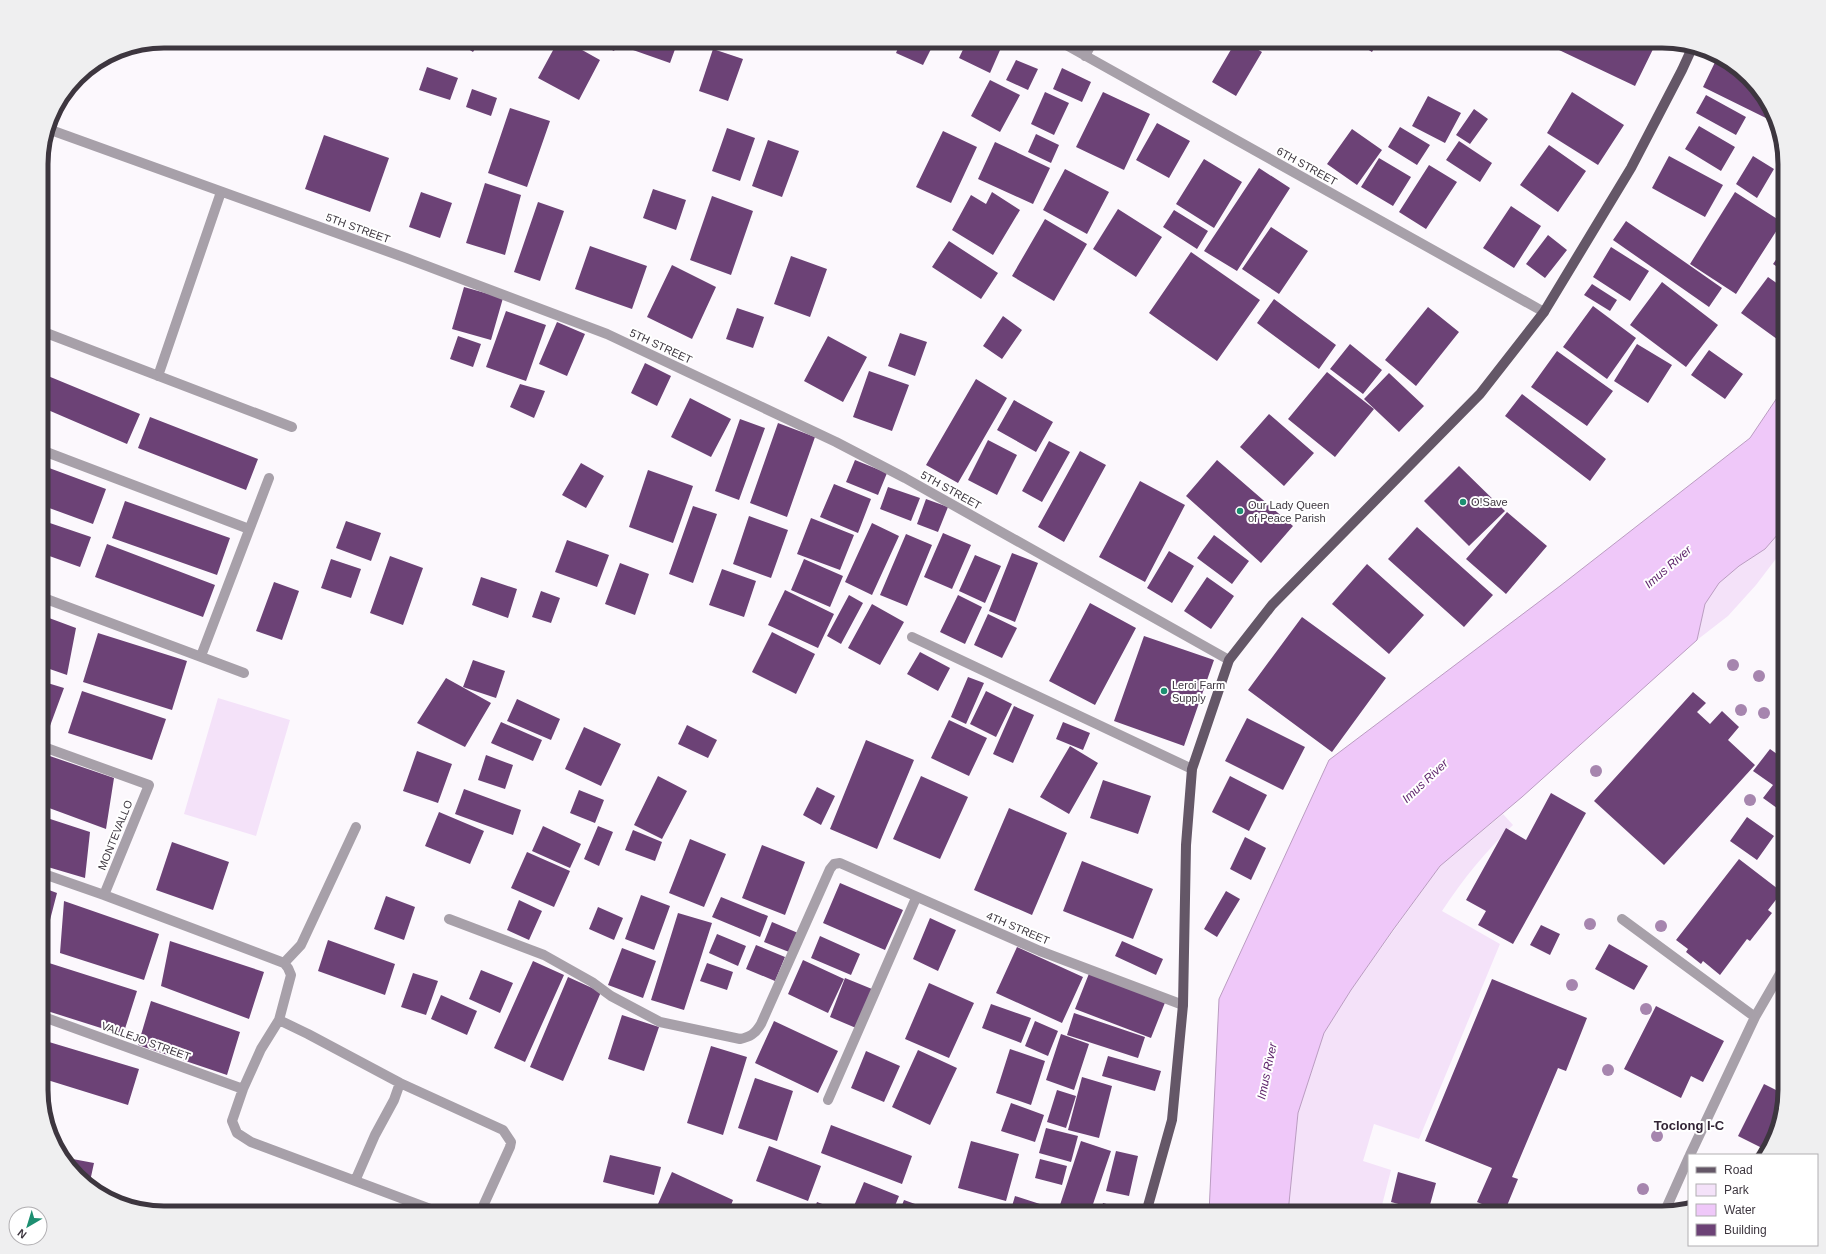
<svg xmlns="http://www.w3.org/2000/svg" width="1826" height="1254" viewBox="0 0 1826 1254" font-family="Helvetica,sans-serif">
<rect width="100%" height="100%" fill="#fcf8fd"/>
<!-- green -->
<path fill="#f4e2f9" d="M1785 526V547L1756 585 1728 616 1697 640 1705 604 1719 583 1739 566 1765 549Z
M218 698 290 720 256 836 184 814Z
M1503 814 1513 825C1486 851 1463 879 1442 911L1500 944 1419 1139 1374 1124 1363 1161 1391 1170 1380 1213H1288L1298 1113 1324 1033 1351 990 1440 866Z"/>
<!-- water -->
<path fill="#efc8f9" stroke="#ba9cc1" d="M1785 386V526L1765 549 1739 566 1719 583 1705 604 1697 640 1522 797 1440 866 1393 930 1351 990 1324 1033 1298 1113 1288 1213H1209L1219 999 1329 760 1560 586 1750 438Z"/>
<!-- building -->
<path fill="#6c4276" d="M457 41H480L473 52 457 42Z
M558 41H566L600 60 579 100 538 78Z
M594 41H619L614 51Z
M636 41H678L670 63 633 50Z
M838 41H858L854 49Z
M901 41H919L932 47 923 65 896 53Z
M967 41H1004L990 73 959 58Z
M1068 41H1085L1082 48Z
M1236 41H1243L1262 52 1236 96 1212 82Z
M1354 41H1378L1372 52Z
M1564 41H1657L1635 86 1559 50Z
M713 49 743 59 728 101 699 91Z
M1718 56 1731 62 1769 103 1774 122 1703 87Z
M1016 60 1038 69 1028 90 1006 80Z
M427 67 458 78 450 100 419 90Z
M1062 68 1091 82 1082 102 1053 89Z
M990 80 1020 95 1000 132 971 116Z
M472 89 497 98 491 116 466 107Z
M1045 92 1069 103 1054 135 1031 124Z
M1103 92 1150 114 1124 170 1076 147Z
M1572 92 1624 125 1598 165 1547 133Z
M1706 95 1746 117 1736 135 1696 113Z
M1428 96 1461 113 1445 143 1412 126Z
M510 108 550 121 527 187 488 173Z
M1474 109 1488 119 1470 144 1456 135Z
M1157 123 1190 141 1169 178 1136 160Z
M1699 126 1735 147 1721 171 1685 149Z
M1400 127 1430 145 1417 165 1388 147Z
M727 128 755 138 740 181 712 171Z
M1352 129 1382 150 1357 185 1327 164Z
M943 131 977 147 951 203 916 187Z
M1036 134 1059 145 1051 163 1028 152Z
M324 135 389 158 370 212 305 189Z
M768 140 799 151 782 197 752 186Z
M1459 141 1492 163 1480 182 1446 160Z
M995 142 1050 168 1033 204 978 179Z
M1549 145 1586 171 1558 212 1520 185Z
M1669 156 1723 185 1705 217 1652 188Z
M1753 156 1774 169 1757 198 1736 184Z
M1379 158 1411 177 1393 206 1361 187Z
M1204 159 1242 182 1214 228 1176 204Z
M1429 165 1457 182 1426 229 1399 212Z
M1259 168 1290 188 1237 271 1204 251Z
M1065 169 1109 192 1087 234 1043 210Z
M485 183 521 195 505 255 466 243Z
M653 189 686 200 676 230 643 218Z
M421 192 452 203 440 238 409 227Z
M992 192 1020 210 993 255 952 230 971 195 986 204Z
M1735 192 1782 222 1736 294 1690 264Z
M712 196 753 211 731 275 690 260Z
M538 202 564 211 540 281 514 272Z
M1511 206 1541 226 1514 268 1483 248Z
M1118 209 1162 237 1136 277 1093 249Z
M1174 210 1208 231 1197 249 1163 227Z
M1045 219 1087 244 1054 301 1012 276Z
M1626 221 1722 288 1709 307 1613 240Z
M1271 227 1308 251 1279 294 1242 269Z
M1548 235 1567 250 1545 278 1526 264Z
M949 241 998 273 981 299 932 267Z
M590 246 647 266 632 309 575 289Z
M1611 247 1649 271 1630 301 1593 277Z
M1785 247V272L1773 264Z
M1191 252 1260 300 1217 361 1149 313Z
M791 256 827 269 810 317 774 304Z
M672 265 716 287 692 339 647 317Z
M1768 277 1785 289V336L1781 342 1741 313Z
M1662 282 1718 325 1686 367 1630 325Z
M1592 284 1617 300 1610 311 1584 295Z
M464 287 503 298 491 340 452 329Z
M1274 299 1336 345 1319 369 1257 323Z
M1593 306 1636 338 1607 379 1563 347Z
M1428 307 1459 332 1416 386 1385 360Z
M737 308 764 317 753 348 726 339Z
M506 311 546 325 526 381 486 367Z
M1003 316 1022 330 1002 359 983 346Z
M557 322 585 334 567 376 539 364Z
M900 333 927 342 915 376 888 366Z
M458 336 481 344 473 367 450 359Z
M828 336 867 357 843 402 804 381Z
M1350 344 1382 370 1363 394 1330 369Z
M1637 344 1672 365 1648 403 1614 381Z
M1709 350 1743 374 1725 399 1691 375Z
M1557 351 1613 391 1587 426 1531 387Z
M645 363 671 376 657 406 631 393Z
M869 371 909 385 892 431 853 417Z
M1327 372 1374 409 1335 457 1288 419Z
M1389 373 1424 406 1399 432 1364 399Z
M48 376 140 414 127 444 41 407V394Z
M976 379 1007 398 958 483 926 465Z
M520 384 545 391 534 418 510 407Z
M1522 394 1606 459 1590 481 1505 416Z
M690 398 731 419 711 457 671 437Z
M1014 400 1053 422 1036 452 997 430Z
M1269 414 1314 453 1284 486 1240 447Z
M150 417 258 459 246 490 138 448Z
M740 419 765 428 739 500 715 491Z
M778 423 815 437 787 517 750 503Z
M988 440 1017 455 997 495 968 480Z
M1049 441 1070 452 1042 502 1022 491Z
M1080 451 1106 465 1064 542 1038 527Z
M855 460 887 473 878 495 846 482Z
M1217 460 1293 526 1261 563 1186 496Z
M581 463 604 476 586 508 562 495Z
M41 465 106 489 93 524 41 505Z
M1459 466 1505 511 1469 546 1424 501Z
M648 470 693 486 673 543 629 527Z
M1140 481 1185 505 1145 582 1099 557Z
M834 484 871 499 858 533 820 517Z
M888 487 920 498 911 521 880 509Z
M926 499 948 507 938 532 917 524Z
M125 501 230 538 217 575 112 538Z
M693 506 717 514 693 583 669 574Z
M1507 512 1547 546 1506 594 1466 559Z
M749 516 788 530 771 578 733 564Z
M811 518 854 535 840 570 797 554Z
M41 520 91 537 80 567 41 553Z
M346 521 381 533 371 561 336 548Z
M872 523 899 536 872 595 845 582Z
M1417 527 1493 595 1464 627 1388 559Z
M943 533 971 545 952 589 924 577Z
M906 534 932 545 907 606 880 595Z
M1214 535 1249 561 1232 584 1197 558Z
M567 540 609 555 597 587 555 572Z
M107 544 215 585 203 617 95 577Z
M1169 551 1194 566 1172 603 1147 588Z
M1012 553 1038 563 1015 622 989 611Z
M975 555 1001 566 985 603 959 591Z
M390 556 423 568 403 625 370 613Z
M331 559 361 569 351 598 321 588Z
M804 559 843 576 830 607 791 590Z
M620 563 649 574 635 615 605 604Z
M1367 564 1424 615 1389 654 1332 604Z
M722 569 756 581 744 617 709 605Z
M481 577 517 589 508 618 472 605Z
M1207 577 1234 596 1211 629 1184 611Z
M274 582 299 591 282 640 256 631Z
M785 590 834 614 818 648 768 625Z
M541 591 560 598 551 623 532 617Z
M849 595 863 603 841 644 827 636Z
M958 595 982 607 965 644 940 632Z
M1090 603 1136 628 1095 705 1049 681Z
M872 604 904 622 880 665 848 648Z
M988 614 1017 628 1002 658 974 645Z
M41 615 76 628 67 675 41 666Z
M1302 617 1386 678 1332 752 1248 690Z
M772 632 815 654 796 694 752 672Z
M98 633 187 661 172 710 83 682Z
M1144 636 1214 660 1184 746 1114 721Z
M920 652 950 668 938 691 907 674Z
M473 660 505 671 496 698 463 687Z
M968 677 984 683 966 724 951 717Z
M446 678 491 703 465 747 417 723Z
M41 681 64 688 47 734 41 731Z
M82 691 166 719 152 760 68 733Z
M986 691 1012 704 996 737 970 724Z
M1693 692 1706 703 1697 712 1710 724 1722 711 1739 727 1728 740 1755 765 1664 865 1594 801Z
M517 699 560 719 551 740 507 721Z
M1014 706 1034 715 1013 763 993 754Z
M1247 718 1305 747 1283 790 1225 761Z
M949 720 987 738 969 776 931 758Z
M501 722 542 740 533 761 491 743Z
M1063 722 1090 733 1083 750 1056 739Z
M687 725 717 740 708 758 678 744Z
M584 727 621 744 601 786 565 769Z
M866 740 914 760 877 849 830 829Z
M1070 746 1098 763 1069 814 1040 797Z
M1770 749 1785 760V814L1763 798 1773 785 1753 771Z
M417 751 452 764 438 803 403 791Z
M41 753 114 778 106 829 41 805Z
M486 755 513 765 505 789 478 780Z
M658 776 687 791 662 839 634 825Z
M921 776 968 797 940 859 893 839Z
M1230 776 1267 795 1249 831 1212 812Z
M1103 780 1151 796 1138 834 1090 818Z
M817 787 835 796 821 825 803 815Z
M464 789 521 810 513 835 455 814Z
M579 790 604 800 595 823 570 813Z
M1551 793 1586 813 1513 944 1478 925 1486 911 1466 900 1506 828 1526 840Z
M1009 808 1067 833 1032 915 974 890Z
M439 812 484 831 470 864 425 846Z
M41 816 90 832 85 878 41 865Z
M1747 817 1774 836 1757 860 1730 841Z
M543 826 581 844 570 868 532 851Z
M598 826 613 832 599 866 584 859Z
M633 830 662 842 655 861 625 850Z
M1245 837 1266 848 1251 880 1230 869Z
M690 839 726 854 704 907 669 893Z
M172 842 229 862 213 910 156 890Z
M762 845 805 862 785 915 742 898Z
M527 852 570 871 554 907 511 888Z
M1739 859 1782 892 1768 910 1772 913 1750 941 1747 939 1720 975 1703 961 1701 964 1686 952 1688 949 1676 940Z
M1082 861 1153 889 1133 939 1063 911Z
M840 883 903 910 885 950 823 923Z
M41 887 57 893 44 943 41 942Z
M1226 891 1240 899 1217 937 1204 929Z
M641 895 670 906 654 950 625 939Z
M386 896 415 907 404 940 374 929Z
M721 897 768 916 760 937 712 917Z
M519 900 542 911 529 940 507 930Z
M64 901 159 934 144 980 60 953Z
M598 907 623 918 614 940 589 929Z
M678 913 712 923 684 1010 651 1000Z
M930 918 956 930 938 971 913 959Z
M772 922 798 933 789 952 764 942Z
M1541 925 1560 934 1550 955 1530 945Z
M717 934 746 946 738 966 709 953Z
M820 936 860 954 851 975 811 958Z
M328 940 395 964 385 995 318 971Z
M170 941 264 972 249 1019 161 986Z
M1122 941 1163 959 1156 975 1115 956Z
M1609 944 1648 966 1634 990 1595 969Z
M756 945 785 957 775 981 746 969Z
M1017 947 1083 977 1062 1023 996 993Z
M622 948 656 961 643 998 608 985Z
M803 960 844 979 828 1013 788 994Z
M533 961 564 975 525 1062 494 1048Z
M49 963 137 991 123 1035 41 1009V989Z
M707 963 733 972 727 990 700 981Z
M481 970 513 983 500 1013 469 999Z
M1090 971 1166 1000 1151 1038 1075 1009Z
M413 973 438 981 426 1015 401 1007Z
M568 977 601 992 563 1081 530 1067Z
M845 978 872 989 856 1028 830 1017Z
M1492 979 1587 1018 1566 1071 1558 1068 1512 1177 1518 1179 1504 1213 1477 1202 1492 1168 1425 1141Z
M929 983 974 1003 949 1058 905 1039Z
M441 995 477 1011 467 1035 431 1019Z
M151 1001 240 1032 227 1075 138 1045Z
M991 1004 1031 1018 1021 1043 982 1028Z
M1656 1006 1724 1041 1703 1082 1691 1076 1681 1098 1624 1069Z
M1074 1013 1145 1037 1138 1058 1067 1035Z
M622 1015 659 1027 644 1071 608 1059Z
M774 1021 838 1051 818 1093 755 1063Z
M1035 1021 1058 1031 1048 1056 1025 1046Z
M1061 1034 1089 1044 1074 1090 1046 1080Z
M49 1042 139 1069 128 1105 41 1078V1066Z
M711 1046 747 1057 723 1135 687 1123Z
M1010 1049 1045 1061 1031 1105 996 1093Z
M918 1050 957 1068 930 1125 892 1107Z
M866 1051 900 1066 884 1102 851 1088Z
M1108 1056 1161 1071 1155 1091 1102 1076Z
M1082 1077 1112 1086 1099 1138 1068 1130Z
M755 1078 793 1091 777 1141 738 1128Z
M1764 1084 1784 1094 1779 1129 1768 1151 1738 1136Z
M1057 1090 1076 1096 1066 1128 1047 1122Z
M1011 1103 1044 1115 1035 1142 1001 1131Z
M831 1125 912 1156 902 1184 821 1153Z
M1046 1128 1078 1136 1071 1162 1039 1153Z
M971 1141 1019 1154 1006 1201 958 1188Z
M1081 1141 1111 1151 1090 1213H1065L1058 1211Z
M769 1146 821 1166 808 1201 756 1181Z
M1116 1151 1138 1156 1129 1196 1106 1191Z
M610 1155 661 1167 654 1195 603 1182Z
M62 1157 94 1163 89 1186 74 1169Z
M1040 1159 1067 1166 1062 1185 1035 1178Z
M672 1172 733 1200 728 1213H654Z
M1398 1172 1436 1183 1428 1212 1391 1202Z
M864 1182 899 1196 892 1213H851Z
M1015 1196 1043 1205 1041 1213H1010Z
M904 1200 940 1213H899Z
M817 1202 838 1210 837 1213H813Z
M1103 1203 1127 1210 1126 1213H1100Z
M1458 1204 1486 1213H1456Z"/>
<g fill="none" stroke-linecap="round" stroke-linejoin="round">
<!-- minor -->
<path stroke="#a7a0a9" stroke-width="10" d="M1059 41 1544 312
M1085 56 1093 41
M48 129 406 258 607 334 836 442 905 478 1229 660
M41 331 292 427
M158 376 221 192
M41 450 249 529
M41 597 244 673
M912 637 1192 769
M201 656 269 478
M41 746 149 785 104 895
M41 873 104 895 284 963 288 968 291 975 279 1020 261 1049 243 1089 232 1121 237 1133 251 1142 441 1213
M449 919 544 955 592 982 611 996 660 1022 740 1039C750 1037 755 1034 761 1024L830 869 834 864 840 863 1040 951 1183 1005
M1622 919 1755 1017
M284 963 301 945 356 827
M41 1016 243 1089
M279 1020 308 1034 400 1083 503 1130 511 1142 510 1147 480 1213
M828 1100 916 898
M1690 1155 1755 1017 1785 965
M355 1181 375 1135 394 1100 400 1083
M1664 1213 1689 1157"/>
<!-- major -->
<path stroke="#645767" stroke-width="10" d="M1146 1213 1172 1120 1183 1005 1186 845 1192 769 1229 660 1272 605 1480 394 1544 312 1631 168 1682 70 1693 46"/>
</g>
<!-- trees -->
<g fill="#a685ae">
<circle cx="1733" cy="665" r="6"/>
<circle cx="1759" cy="676" r="6"/>
<circle cx="1741" cy="710" r="6"/>
<circle cx="1764" cy="713" r="6"/>
<circle cx="1596" cy="771" r="6"/>
<circle cx="1750" cy="800" r="6"/>
<circle cx="1590" cy="924" r="6"/>
<circle cx="1661" cy="926" r="6"/>
<circle cx="1572" cy="985" r="6"/>
<circle cx="1646" cy="1009" r="6"/>
<circle cx="1608" cy="1070" r="6"/>
<circle cx="1657" cy="1136" r="6"/>
<circle cx="1643" cy="1189" r="6"/>
</g>
<!-- markers -->
<g fill="#1d8f71" stroke="#fff" stroke-width="1.5">
<circle cx="1463" cy="502" r="4"/>
<circle cx="1240" cy="511" r="4"/>
<circle cx="1164" cy="691" r="4"/>
</g>
<g text-anchor="middle" dominant-baseline="central" stroke-width="4" stroke-linejoin="round" paint-order="stroke">
<!-- street labels -->
<g font-size="11" fill="#3d363f" stroke="#fff">
<text transform="translate(1307 166) rotate(29)">6TH STREET</text>
<text transform="translate(358 228) rotate(20)">5TH STREET</text>
<text transform="translate(661 346) rotate(25)">5TH STREET</text>
<text transform="translate(951 490) rotate(29)">5TH STREET</text>
<text transform="translate(115 835) rotate(-68)">MONTEVALLO</text>
<text transform="translate(1018 928) rotate(23)">4TH STREET</text>
<text transform="translate(146 1041) rotate(20)">VALLEJO STREET</text>
</g>
<!-- poi labels -->
<g font-size="11" fill="#3d363f" stroke="#fff" text-anchor="start">
<text x="1471" y="502">O!Save</text>
<text x="1248" y="505">Our Lady Queen<tspan x="1248" dy="13">of Peace Parish</tspan></text>
<text x="1172" y="685">Leroi Farm<tspan x="1172" dy="13">Supply</tspan></text>
</g>
<!-- water labels -->
<g font-size="12" font-style="italic" fill="#5f266c" stroke="#fff">
<text transform="translate(1668 567) rotate(-41)">Imus River</text>
<text transform="translate(1425 781) rotate(-43)">Imus River</text>
<text transform="translate(1267 1071) rotate(-78)">Imus River</text>
</g>
<!-- quarter labels -->
<g font-size="13" font-weight="bold" fill="#332536" stroke="#fff">
<text x="1689" y="1125">Toclong I-C</text>
</g>
</g>
<!-- crop -->
<path d="M0 0H1826V1254H0ZM164 48H1662A116 116 0 0 1 1778 164V1090A116 116 0 0 1 1662 1206H164A116 116 0 0 1 48 1090V164A116 116 0 0 1 164 48Z" fill="#efeff0" fill-rule="evenodd"/>
<path fill="none" stroke="#3d363f" stroke-width="5" d="M164 48H1662A116 116 0 0 1 1778 164V1090A116 116 0 0 1 1662 1206H164A116 116 0 0 1 48 1090V164A116 116 0 0 1 164 48Z"/>
<!-- legend -->
<rect x="1688" y="1154" width="130" height="92" fill="#ffffff" stroke="#b1afb2"/>
<rect x="1696" y="1167" width="20" height="6" fill="#645767" stroke="#b1afb2"/>
<text x="1724" y="1174" font-size="12" fill="#3d363f">Road</text>
<rect x="1696" y="1184" width="20" height="12" fill="#f4e2f9" stroke="#b1afb2"/>
<text x="1724" y="1194" font-size="12" fill="#3d363f">Park</text>
<rect x="1696" y="1204" width="20" height="12" fill="#efc8f9" stroke="#b1afb2"/>
<text x="1724" y="1214" font-size="12" fill="#3d363f">Water</text>
<rect x="1696" y="1224" width="20" height="12" fill="#6c4276" stroke="#b1afb2"/>
<text x="1724" y="1234" font-size="12" fill="#3d363f">Building</text>
<!-- north arrow -->
<g transform="translate(28 1226) rotate(218)"><circle r="19" fill="#ffffff" stroke="#b1afb2"/>
<path d="M0-3L7 15L0 10L-7 15Z" fill="#1d8f71"/>
<text y="-6" font-size="11" font-weight="bold" text-anchor="middle" fill="#3d363f">N</text>
</g>
</svg>
